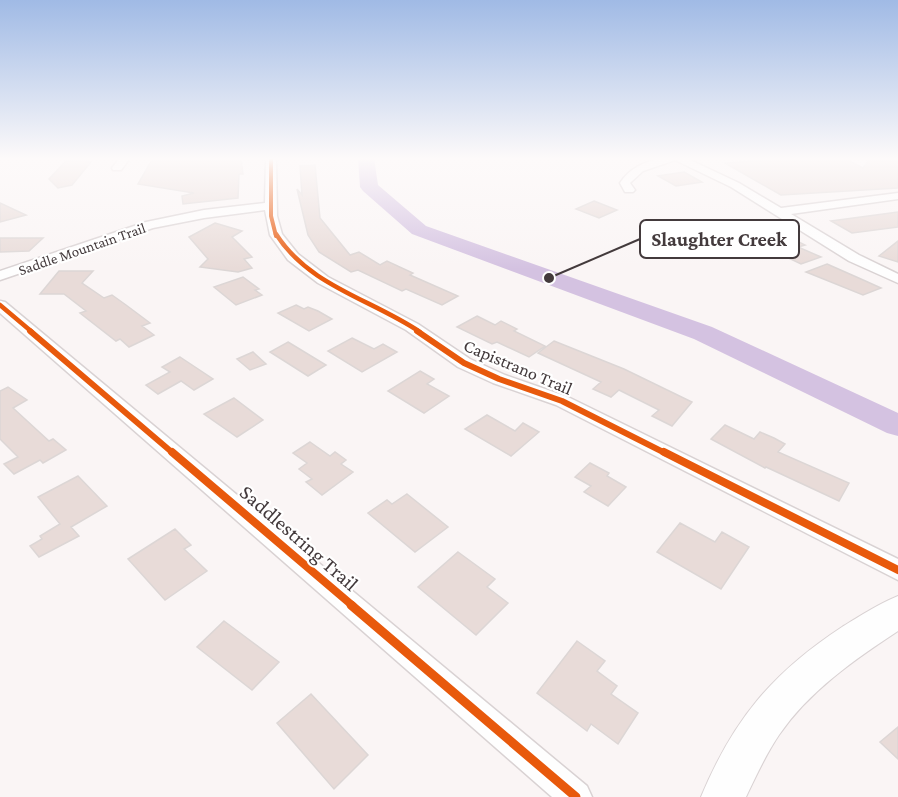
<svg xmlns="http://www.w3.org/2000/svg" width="898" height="797" viewBox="0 0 898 797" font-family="'Crimson Pro',serif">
<rect width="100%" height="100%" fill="#faf5f5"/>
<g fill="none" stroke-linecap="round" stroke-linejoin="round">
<!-- river -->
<path fill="#d4c2e1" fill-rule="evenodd" d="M358 158H374L378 185 426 226 712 327 898 413V436L887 433 694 339 412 234 363 191 360 187Z"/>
</g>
<!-- building -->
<path fill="#e8dbd8" stroke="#dcd6d5" stroke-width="1.5" d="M153 158H241L243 174H239L238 198 183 204 182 196 194 193 138 184Z
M794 158H844L863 168 870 158H898V188L781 195 725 163Z
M88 160 86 162H91L72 185 58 188 49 179 66 161Z
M315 165 320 218 350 255 359 252 380 265 387 261 413 273 410 275 458 296 442 305 406 289 402 291 358 270 351 272 319 252 308 235 297 189 302 195 300 166Z
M684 172 702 182 676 186 658 176Z
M594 201 617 210 599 218 576 209Z
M0 203 26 215 0 222Z
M898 212V227L852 233 831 221Z
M215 223 242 231 232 237 252 257 244 259 252 268 238 272 200 267 208 259 189 237Z
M779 232 805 245 798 247 821 257 801 264 759 244 765 242 756 238Z
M0 238H43L29 251 0 252Z
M898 241V262L879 256Z
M827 264 861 279 881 288 863 295 806 272Z
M59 271H93L82 283 104 298 112 295 126 305 150 323 142 326 154 335 129 347 120 339 116 341 80 313 86 311 64 294H40Z
M243 277 259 289 255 290 262 295 236 305 214 287Z
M296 305 304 309 308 307 318 311 332 319 309 331 278 313Z
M477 316 495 325 501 321 517 329 514 331 545 346 529 357 497 342 492 344 457 327Z
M352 338 374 349 383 344 397 352 362 372 328 351Z
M554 341 624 369 692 402 672 426 652 416 659 410 619 390 611 397 593 389 601 382 538 353Z
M288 342 326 365 308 376 270 352Z
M253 352 266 364 250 370 237 359Z
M180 357 213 379 194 390 181 381 158 394 146 385 170 372 162 367Z
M420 371 434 379 427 384 449 396 424 413 388 391Z
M8 387 27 400 13 408 49 441 53 439 66 450 43 463 40 460 14 474 4 464 18 457 0 439V391Z
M234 398 263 420 237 437 204 414Z
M487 415 515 431 523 423 539 432 511 456 465 429Z
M725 425 754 439 760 432 774 438 785 444 778 452 849 483 839 501 766 467 765 468 711 439Z
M310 442 330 456 335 452 346 460 341 464 353 472 322 495 306 482 312 479 299 469 307 463 293 453Z
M590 463 609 473 607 476 626 487 608 506 584 492 591 486 575 477Z
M78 476 107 506 71 527 79 536 39 557 30 546 42 539 40 536 60 524 38 497Z
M407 494 448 527 415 552 368 513 387 500 392 504Z
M680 523 715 542 722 532 749 547 721 589 657 552Z
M175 529 191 545 184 549 207 571 165 600 128 559Z
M458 552 495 579 487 587 508 603 476 635 418 587Z
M224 621 279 662 252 690 197 647Z
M577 641 605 661 597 671 617 686 611 694 638 713 618 744 591 724 587 731 537 693Z
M311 694 368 755 334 789 277 723Z
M898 727V759L880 742Z"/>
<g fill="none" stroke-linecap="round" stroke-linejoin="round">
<!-- street casing -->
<g stroke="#d9d2d3" stroke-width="3">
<path id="street" d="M120 158H130L121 170H113L112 168Z
M266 158H276L277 216 282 234 298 254 328 277 418 324 470 359 505 375 568 397 898 559V580L556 405 493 383 458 367 406 330 318 283 288 260 270 235 265 210 204 218 153 228 0 280V271L146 222 204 210 265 203Z
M661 158H686L739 183 781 208 898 193V199L791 214 859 255 898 274V283L849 261 731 187 675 160 643 171 630 183 635 190 633 192H625L620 183C630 168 644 162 661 158Z
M0 301 5 302 587 786 592 797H552L0 313Z"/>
</g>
<!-- secondary casing -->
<g stroke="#d9d2d3" stroke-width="2">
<path id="secondary" d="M898 596V631C854 660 809 691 779 735 766 754 756 776 746 797H701C733 720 772 673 842 627 860 616 878 604 898 596Z"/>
</g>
<!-- street -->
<use href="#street" fill="#fefefe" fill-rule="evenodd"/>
<!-- secondary -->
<use href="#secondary" fill="#fefefe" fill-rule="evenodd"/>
<!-- cycleway-far4 casing -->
<g stroke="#fff" stroke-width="6">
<path id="cycleway-far4" d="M271 158V216L276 236"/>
</g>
<!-- cycleway-far3 casing -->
<g stroke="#fff" stroke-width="8">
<path id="cycleway-far3" d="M276 234C309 286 371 299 420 332
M0 305 32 332"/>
</g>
<!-- cycleway-far2 casing -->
<g stroke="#fff" stroke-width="10">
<path id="cycleway-far2" d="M30 331 174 454
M417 331 464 363 499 379 562 401 667 454"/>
</g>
<!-- cycleway-far1 casing -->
<g stroke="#fff" stroke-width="11">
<path id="cycleway-far1" d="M172 452 353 606
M664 452 898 570"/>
</g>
<!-- cycleway casing -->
<g stroke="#fff" stroke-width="13">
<path id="cycleway" d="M351 605 576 797"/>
</g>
<!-- cycleway-far4 -->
<use href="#cycleway-far4" stroke="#e8590c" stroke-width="4"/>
<!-- cycleway-far3 -->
<use href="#cycleway-far3" stroke="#e8590c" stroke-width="4.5"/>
<!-- cycleway-far2 -->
<use href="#cycleway-far2" stroke="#e8590c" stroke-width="6"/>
<!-- cycleway-far1 -->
<use href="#cycleway-far1" stroke="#e8590c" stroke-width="8"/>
<!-- cycleway -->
<use href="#cycleway" stroke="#e8590c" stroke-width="9"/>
</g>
<!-- sky -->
<linearGradient id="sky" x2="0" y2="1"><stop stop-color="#a0bae5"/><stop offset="0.59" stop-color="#fdfafa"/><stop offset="1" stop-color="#fdfafa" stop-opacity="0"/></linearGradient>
<rect width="898" height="269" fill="url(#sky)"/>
<g text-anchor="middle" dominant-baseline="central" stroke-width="4.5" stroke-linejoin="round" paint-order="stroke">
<!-- far-street labels -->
<g font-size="15" fill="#433a3c" stroke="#fff">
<text transform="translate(82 249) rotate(-19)">Saddle Mountain Trail</text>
</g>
<!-- street labels -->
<g font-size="18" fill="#433a3c" stroke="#fff">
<text transform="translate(518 367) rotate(23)">Capistrano Trail</text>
</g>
<!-- near-street labels -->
<g font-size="21" fill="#433a3c" stroke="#fff">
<text transform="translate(299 538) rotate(41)">Saddlestring Trail</text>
</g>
</g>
<!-- callouts -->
<path fill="none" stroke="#433a3c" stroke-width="2" d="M549 278L640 239"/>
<circle fill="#433a3c" stroke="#fff" stroke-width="2" cx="549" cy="278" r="6"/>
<rect fill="#fff" stroke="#433a3c" stroke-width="2" x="640" y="220" width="159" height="38" rx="6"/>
<g font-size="20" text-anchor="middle" font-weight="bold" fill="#433a3c">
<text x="719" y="246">Slaughter Creek</text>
</g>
</svg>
